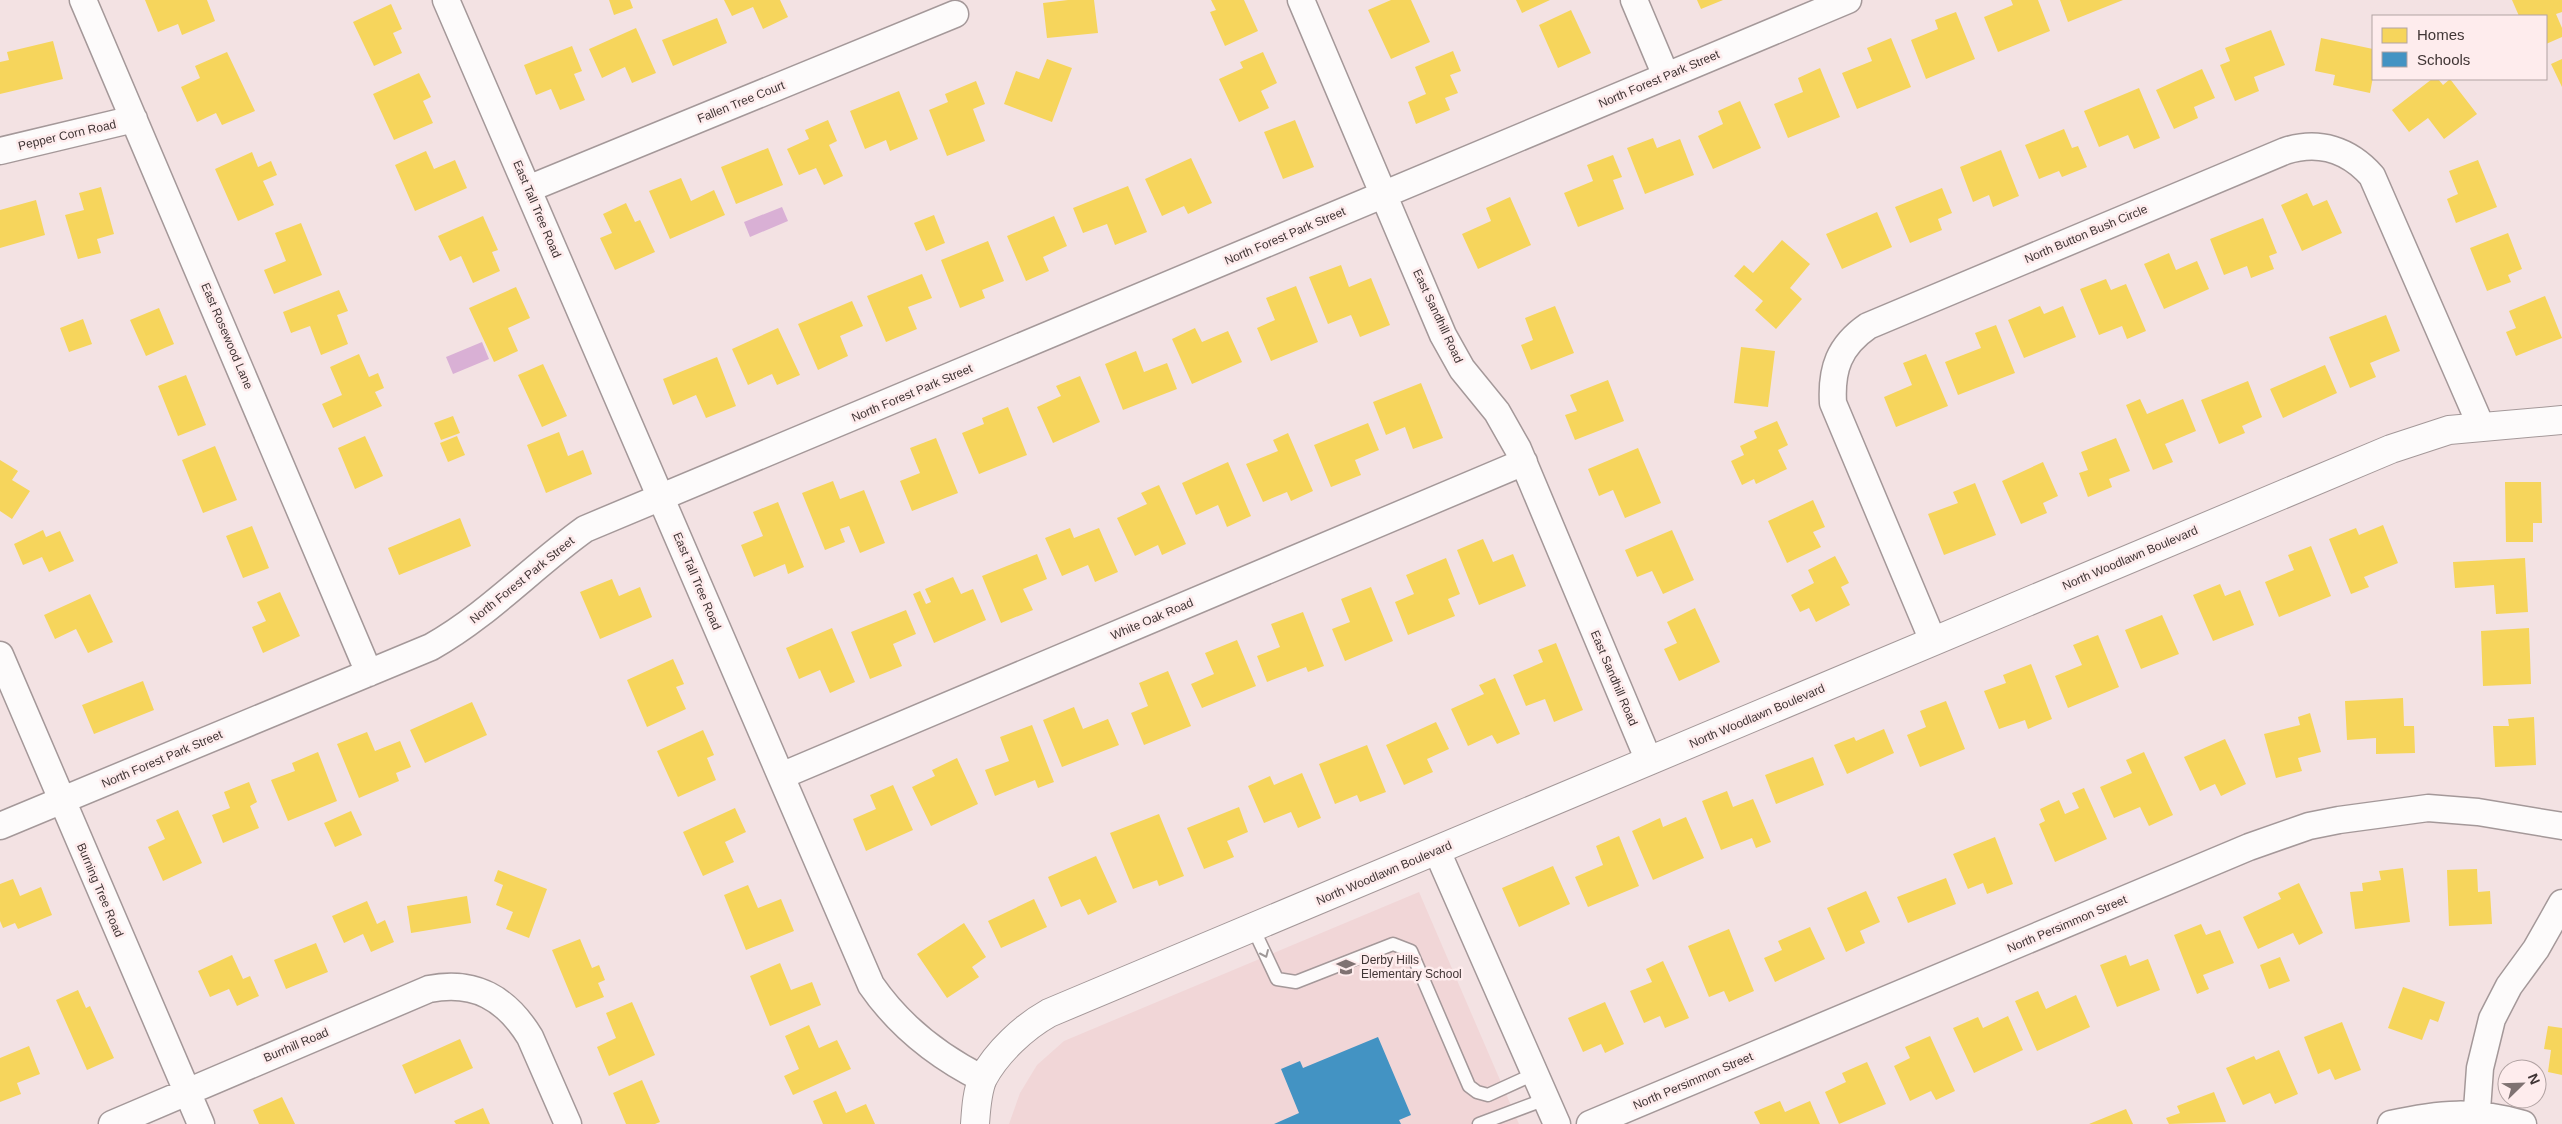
<svg xmlns="http://www.w3.org/2000/svg" width="2562" height="1124" viewBox="0 0 2562 1124" font-family="Arial,sans-serif">
<rect width="100%" height="100%" fill="#f3e2e3"/>
<!-- built -->
<path fill="#f1d6d7" d="M1419 892 1519 1124H1009L1020 1093 1037 1065 1064 1041Z"/>
<!-- water -->
<path fill="#d9b0d5" d="M782 207 788 221 750 237 744 222Z
M482 342 489 359 453 374 446 357Z"/>
<!-- homes -->
<path fill="#f6d55c" d="M145 0H207L215 21 182 35 178 24 158 32Z
M609 0H630L633 8 614 15Z
M724 0H780L788 17 763 29 753 7 732 16Z
M1068 0H1094L1098 33 1047 38 1043 3Z
M1211 0H1244L1258 31 1225 46 1210 12 1216 10Z
M1391 0H1411L1430 42 1391 59 1368 10Z
M1516 0H1550L1522 13Z
M1697 0H1723L1701 9Z
M2011 0H2038L2050 31 1998 52 1984 17 2013 5Z
M2060 0H2123L2068 22Z
M2512 0H2562V12L2556 14 2562 28V37L2546 44V16H2519Z
M391 4 402 29 393 33 402 53 374 66 353 22Z
M1571 10 1591 53 1558 68 1539 25Z
M1956 12 1975 59 1926 79 1911 40 1938 29 1935 20Z
M717 18 727 43 673 66 662 40Z
M636 28 656 73 632 83 625 67 602 78 589 49Z
M2271 30 2285 65 2254 77 2259 91 2235 101 2220 65 2230 61 2225 48Z
M1891 38 1911 87 1857 109 1842 73 1872 61 1867 48Z
M2321 38 2373 49V77L2370 93 2333 85 2335 75 2315 71Z
M53 41 63 79 0 94V62L9 60 7 52Z
M572 46 582 71 574 74 585 100 560 110 551 89 536 95 524 65Z
M1453 51 1461 71 1450 75 1458 93 1445 98 1450 110 1416 124 1408 102 1426 94 1415 67Z
M227 52 255 111 222 125 216 113 197 122 181 87 200 78 195 66Z
M1263 52 1277 83 1261 91 1269 108 1239 122 1219 79 1243 68 1240 62Z
M1047 59 1072 68 1052 122 1004 104 1016 71 1039 79Z
M2562 59V87L2551 64Z
M1820 68 1840 117 1788 138 1774 104 1803 92 1798 78Z
M2202 69 2215 98 2194 107 2198 118 2174 129 2156 90Z
M419 73 431 97 423 101 433 123 394 140 373 94Z
M2432 79H2438L2443 85 2450 79 2477 114 2444 139 2428 118 2409 132 2392 110Z
M976 81 985 104 973 109 985 141 947 156 929 110 948 102 945 94Z
M2139 88 2160 138 2134 149 2128 135 2099 147 2084 111Z
M899 91 918 139 890 151 886 140 865 149 850 111Z
M1740 101 1761 148 1713 169 1698 136 1723 124 1718 111Z
M828 120 837 141 829 145 843 176 824 185 816 168 799 175 787 149 809 139 805 130Z
M1295 120 1314 167 1283 179 1264 132Z
M2064 129 2072 148 2078 146 2087 167 2062 177 2059 171 2039 179 2025 145Z
M1653 138 1657 148 1680 139 1694 175 1645 194 1627 148Z
M768 148 783 185 736 204 721 167Z
M2001 150 2019 196 1993 207 1989 195 1973 202 1960 167Z
M426 151 434 169 455 160 467 188 415 211 395 165Z
M252 152 258 167 271 161 277 175 263 181 274 205 238 221 215 169Z
M1613 155 1622 177 1613 180 1624 209 1578 227 1564 193 1593 181 1587 165Z
M1191 158 1212 203 1188 214 1184 206 1162 216 1145 179Z
M2478 160 2497 207 2456 223 2447 199 2458 194 2449 171Z
M681 178 691 201 714 190 725 215 670 239 649 191Z
M1128 186 1147 232 1115 245 1107 224 1083 233 1073 208Z
M101 187 114 234 97 239 101 253 78 259 65 215 84 210 79 193Z
M1942 188 1952 213 1938 219 1942 230 1910 243 1895 207Z
M2307 193 2313 206 2327 200 2342 233 2302 251 2281 205Z
M1510 197 1531 245 1478 269 1462 234 1491 221 1486 208Z
M36 200 45 235 0 248V210Z
M626 203 635 222 640 220 655 252 615 270 600 238 612 233 603 214Z
M1877 212 1892 247 1842 269 1826 234Z
M934 215 945 243 926 251 914 223Z
M483 216 498 250 492 252 500 271 473 283 461 256 450 261 438 236Z
M1054 216 1067 246 1043 257 1049 271 1026 281 1007 236Z
M2263 218 2277 253 2269 256 2274 269 2251 278 2247 266 2224 275 2210 239Z
M301 223 322 275 274 294 264 270 286 261 275 233Z
M2508 233 2522 269 2508 275 2511 282 2487 291 2470 248Z
M1782 240 1810 264 1790 288 1802 299 1776 329 1755 310 1763 301 1734 276 1744 265 1753 273Z
M988 241 1004 281 982 290 985 298 960 308 941 260Z
M2169 253 2176 270 2197 261 2209 289 2164 309 2144 264Z
M1341 265 1349 287 1371 278 1390 325 1360 337 1351 315 1328 324 1309 277Z
M922 274 932 298 908 307 917 329 886 342 867 296Z
M2106 279 2111 290 2126 284 2146 331 2127 339 2122 326 2099 335 2080 289Z
M1296 286 1318 342 1271 361 1257 328 1275 320 1266 298Z
M516 287 530 318 508 328 518 351 494 362 469 308Z
M339 290 348 311 337 315 348 344 321 355 310 326 291 333 283 312Z
M2545 296 2562 338 2516 356 2506 332 2516 328 2509 311Z
M852 301 863 326 840 336 848 356 818 370 798 324Z
M1555 306 1574 353 1531 370 1521 345 1533 340 1525 318Z
M2040 306 2044 314 2063 306 2076 337 2024 358 2008 320Z
M159 308 174 344 146 356 130 320Z
M2386 315 2400 351 2370 363 2376 377 2350 388 2329 337Z
M83 319 92 344 69 352 60 328Z
M1996 325 2015 373 1958 395 1945 362 1981 348 1975 333Z
M778 328 800 375 777 385 772 374 748 385 732 349Z
M1195 328 1202 342 1228 331 1242 362 1192 384 1172 339Z
M1741 347 1775 351 1768 407 1734 403Z
M1136 351 1144 372 1167 363 1177 389 1123 410 1105 364Z
M359 354 369 377 378 373 384 388 375 392 382 406 333 428 322 404 342 395 330 367Z
M1926 354 1948 406 1896 427 1884 397 1912 385 1903 363Z
M717 357 736 406 706 418 696 395 673 405 663 379Z
M543 364 567 416 542 427 518 375Z
M2325 365 2337 393 2283 418 2270 389Z
M186 375 206 425 178 436 158 386Z
M1080 376 1100 422 1053 443 1037 407 1061 396 1056 386Z
M1608 380 1624 421 1575 440 1565 415 1577 411 1570 395Z
M2248 381 2262 417 2242 426 2245 433 2219 444 2201 400Z
M1421 383 1443 438 1413 449 1405 427 1386 435 1373 402Z
M2140 399 2147 414 2183 399 2196 431 2165 444 2173 462 2153 470 2126 405Z
M1008 407 1027 455 979 474 962 433 984 424 982 418Z
M453 416 460 433 441 440 434 423Z
M1777 421 1788 445 1778 450 1787 469 1756 484 1754 479 1742 485 1731 461 1744 455 1740 446 1757 438 1754 431Z
M1368 423 1379 450 1355 460 1361 475 1331 487 1314 445Z
M559 432 568 456 583 450 592 474 546 493 527 445Z
M1288 433 1313 491 1291 501 1287 492 1263 502 1246 464 1278 451 1273 440Z
M365 436 383 476 355 489 338 448Z
M457 436 465 455 448 462 440 443Z
M936 438 958 493 912 511 900 481 920 473 910 448Z
M2116 438 2130 471 2109 479 2112 487 2088 497 2079 473 2088 470 2081 452Z
M215 446 237 500 203 513 182 460Z
M1638 448 1661 503 1625 518 1613 490 1599 496 1588 469Z
M0 460 18 471 12 480 30 491 12 519 0 511Z
M1228 462 1251 516 1227 527 1218 505 1196 515 1182 483Z
M2043 462 2058 496 2043 503 2047 513 2021 524 2002 481Z
M833 481 840 499 864 490 885 543 860 553 849 526 840 529 845 542 825 550 802 493Z
M2505 482H2541L2542 523H2533V542H2506Z
M1975 483 1996 535 1944 555 1928 514 1958 503 1953 492Z
M1159 485 1186 544 1162 555 1158 545 1135 556 1117 518 1147 504 1141 493Z
M1813 500 1825 527 1813 532 1821 547 1787 563 1768 521Z
M778 502 804 567 788 574 785 564 754 577 741 545 763 536 753 512Z
M460 518 471 546 399 575 388 548Z
M2383 525 2398 563 2364 577 2369 587 2351 594 2329 539 2356 528 2359 535Z
M252 526 269 568 243 578 226 536Z
M1070 528 1074 538 1099 528 1118 572 1095 582 1088 565 1062 576 1045 538Z
M43 530 46 537 60 531 74 561 49 572 42 557 23 565 14 544Z
M1672 530 1694 580 1663 594 1652 571 1637 577 1625 550Z
M1483 539 1493 562 1513 554 1526 586 1479 605 1457 550Z
M2311 546 2331 596 2279 617 2265 582 2294 570 2288 555Z
M1037 554 1047 579 1023 589 1033 610 1001 623 982 576Z
M1835 556 1849 583 1841 587 1850 605 1816 622 1809 608 1800 612 1791 595 1814 583 1808 570Z
M1446 558 1460 594 1448 599 1455 616 1408 635 1395 602 1414 594 1406 575Z
M2525 558 2528 612 2496 614 2494 585 2455 588 2453 562Z
M953 577 961 594 973 589 986 620 934 643 913 594 920 591 926 604 931 602 925 589Z
M612 579 619 596 640 587 652 617 600 639 580 592Z
M2220 584 2225 596 2240 590 2254 625 2213 641 2193 595Z
M1371 587 1393 641 1345 661 1332 629 1350 622 1341 599Z
M280 592 300 636 263 653 252 627 266 621 257 602Z
M90 594 113 642 88 653 76 629 55 639 44 615Z
M1695 608 1720 662 1679 681 1664 649 1677 643 1667 622Z
M906 610 916 634 893 644 902 666 870 679 851 632Z
M1303 612 1324 666 1308 672 1306 667 1267 682 1257 656 1280 647 1271 624Z
M2162 615 2179 654 2141 669 2125 630Z
M832 628 855 682 830 693 820 670 799 679 786 648Z
M2529 628 2531 684 2483 686 2481 631Z
M2098 635 2119 687 2068 708 2055 676 2082 665 2073 645Z
M1237 640 1256 686 1202 708 1191 684 1214 674 1205 653Z
M1556 643 1583 710 1554 722 1545 699 1526 706 1513 675 1543 662 1538 650Z
M673 659 684 684 676 687 686 709 647 727 627 680Z
M2031 664 2052 719 2028 729 2025 720 1999 729 1984 691 2006 683 2003 675Z
M1168 671 1191 726 1144 745 1131 713 1148 706 1139 683Z
M1495 678 1520 734 1497 744 1492 735 1468 746 1451 709 1484 694 1479 685Z
M143 681 154 710 94 734 82 705Z
M2403 698 2404 726H2414L2415 753 2376 754V738L2347 740 2345 701Z
M1946 701 1965 749 1920 767 1907 735 1926 727 1920 711Z
M472 702 487 735 425 763 410 730Z
M1074 707 1083 729 1108 719 1119 745 1062 767 1043 720Z
M2310 713 2321 752 2298 758 2302 771 2276 778 2264 734 2300 725 2298 717Z
M2534 717 2536 765 2495 767 2493 726H2509L2508 719Z
M1436 722 1449 749 1427 759 1433 772 1404 785 1386 745Z
M1032 725 1054 782 1038 788 1035 780 995 796 985 770 1009 761 1000 737Z
M1884 729 1894 753 1847 774 1834 745 1854 737 1856 741Z
M703 730 714 755 707 758 716 780 678 797 657 751Z
M367 732 375 751 400 741 411 767 396 773 399 781 359 798 337 744Z
M2225 739 2246 784 2221 796 2215 784 2200 791 2184 757Z
M1367 745 1386 792 1360 802 1357 795 1335 804 1319 764Z
M318 752 337 801 288 821 271 780 295 771 292 763Z
M2144 752 2173 815 2149 826 2140 807 2114 818 2100 787 2132 773 2126 760Z
M1813 757 1824 785 1776 804 1765 775Z
M957 758 978 804 931 826 912 787 935 776 932 770Z
M1302 773 1321 818 1298 828 1291 812 1264 823 1248 786 1270 776 1274 785Z
M249 782 257 802 250 806 259 828 223 843 212 815 230 808 224 792Z
M893 785 913 830 866 851 853 819 876 809 870 795Z
M2084 788 2107 839 2055 862 2039 824 2045 821 2040 809 2059 800 2065 814 2079 808 2072 793Z
M1727 791 1733 807 1753 799 1771 842 1756 848 1752 838 1721 850 1702 801Z
M1239 807 1248 832 1227 841 1234 857 1204 869 1187 828Z
M735 808 746 832 725 842 734 862 703 876 683 832Z
M178 810 202 863 163 881 148 847 165 839 156 820Z
M351 811 362 835 335 847 324 823Z
M1159 814 1184 876 1159 886 1157 880 1133 889 1110 833Z
M1686 817 1704 858 1653 880 1632 831 1660 818 1663 827Z
M1619 836 1639 886 1588 907 1575 877 1603 865 1596 846Z
M1995 837 2013 884 1987 894 1983 883 1968 889 1953 854Z
M1096 856 1117 902 1088 915 1080 899 1061 907 1048 877Z
M1553 866 1570 904 1519 927 1502 888Z
M2403 868 2410 922 2355 929 2350 892 2363 891 2362 883 2381 880 2379 871Z
M2477 869 2478 892 2490 891 2492 924 2449 926 2447 870Z
M498 870 547 889 529 938 506 929 513 912 496 905 503 885 494 881Z
M1946 878 1956 904 1908 923 1897 897Z
M13 879 20 896 41 887 52 915 18 929 15 923 3 928 0 921V884Z
M2299 883 2323 933 2299 945 2293 933 2258 949 2243 917 2281 899 2278 893Z
M748 885 758 908 781 899 794 931 746 950 724 895Z
M1866 891 1880 922 1860 931 1865 943 1846 952 1827 908Z
M467 896 471 923 411 933 407 906Z
M1034 899 1047 927 1001 948 988 921Z
M367 901 377 924 385 920 394 942 371 952 363 934 344 943 332 916Z
M964 923 986 957 972 967 979 977 947 998 917 954Z
M2201 924 2206 935 2220 930 2234 963 2203 975 2209 989 2197 994 2174 935Z
M1810 927 1825 959 1775 982 1764 958 1782 950 1778 941Z
M1729 929 1754 991 1729 1002 1724 991 1709 997 1688 946Z
M580 939 592 968 599 965 605 980 598 983 604 997 576 1008 552 950Z
M316 943 328 972 286 989 274 960Z
M232 955 243 979 250 976 259 996 237 1006 229 989 210 997 198 971Z
M2126 955 2130 966 2148 959 2160 990 2117 1007 2100 965Z
M2280 957 2290 981 2269 989 2260 965Z
M1663 961 1689 1018 1665 1028 1660 1016 1644 1023 1630 991 1652 982 1646 969Z
M780 963 791 990 812 982 821 1005 770 1026 750 976Z
M2403 987 2445 1002 2438 1022 2430 1019 2422 1040 2388 1028Z
M78 990 86 1008 90 1006 114 1058 87 1070 56 1000Z
M2038 991 2046 1009 2076 995 2090 1027 2037 1051 2015 1001Z
M632 1002 655 1055 609 1076 597 1047 616 1038 606 1013Z
M1605 1002 1624 1044 1605 1053 1601 1044 1583 1052 1568 1018Z
M2008 1016 2023 1050 1974 1073 1953 1028 1978 1017 1983 1028Z
M2342 1022 2361 1070 2335 1080 2330 1069 2318 1074 2304 1037Z
M809 1025 819 1048 837 1040 851 1069 793 1095 784 1076 799 1069 785 1036Z
M2548 1026 2562 1028V1075L2548 1072 2551 1050 2544 1049Z
M1930 1036 1955 1091 1936 1100 1931 1091 1910 1101 1894 1066 1910 1058 1905 1047Z
M460 1039 473 1068 415 1094 402 1065Z
M29 1046 40 1074 17 1083 21 1094 0 1102V1058Z
M2279 1050 2298 1094 2275 1104 2270 1093 2243 1105 2226 1068 2254 1056 2256 1060Z
M1867 1062 1886 1104 1839 1124 1825 1092 1846 1082 1842 1073Z
M642 1080 660 1122 655 1124H626L613 1093Z
M836 1091 846 1113 866 1104 875 1124H823L813 1101Z
M2214 1092 2226 1122 2169 1124 2166 1118 2180 1113 2177 1106Z
M282 1097 295 1124H259L253 1110Z
M1780 1101 1785 1112 1810 1101 1820 1124H1760L1754 1112Z
M483 1108 490 1124H456L454 1121Z
M2126 1109 2133 1124H2089Z"/>
<!-- schools -->
<path fill="#4393c3" d="M1378 1037 1411 1115 1399 1120 1401 1124H1274L1299 1113 1281 1069 1300 1061 1303 1068Z"/>
<g fill="none" stroke-linecap="round" stroke-linejoin="round">
<!-- service casing -->
<g stroke="#a49899" stroke-width="15">
<path id="service" d="M1253 928 1277 979 1296 982 1393 944 1411 951 1469 1086 1477 1092 1488 1095 1534 1074
M1479 1124 1546 1099"/>
</g>
<!-- minor casing -->
<g stroke="#a49899" stroke-width="29">
<path id="minor" d="M83 0 369 673
M446 0 871 985C900 1027 937 1056 983 1079
M1301 0 1443 335 1462 369 1497 412 1518 449 1649 761
M1634 0 1666 76
M0 151 134 119
M528 189 955 14
M1933 641 1833 403C1831 369 1839 346 1868 326L2285 151C2319 140 2349 150 2372 176L2481 426
M0 655 201 1124
M781 776 1524 462
M0 826 431 647C488 615 532 567 585 529L1848 0
M1437 851 1557 1124
M112 1124 429 989C475 980 506 998 530 1037L568 1124
M1590 1124 2249 847 2309 826 2339 820 2428 808 2478 812 2562 826
M2391 1124C2439 1113 2475 1110 2523 1124
M2476 1124 2480 1068 2492 1019 2509 986 2536 949 2562 903"/>
</g>
<!-- tertiary casing -->
<g stroke="#a49899" stroke-width="30">
<path id="tertiary" d="M975 1124C976 1110 977 1091 983 1078 997 1052 1024 1027 1049 1013L2391 449 2449 430 2562 420"/>
</g>
<!-- service -->
<use href="#service" stroke="#fdfbfb" stroke-width="12"/>
<!-- minor -->
<use href="#minor" stroke="#fdfbfb" stroke-width="26"/>
<!-- tertiary -->
<use href="#tertiary" stroke="#fdfbfb" stroke-width="28"/>
</g>
<!-- one-way arrows -->
<defs><path id="oneway-chevron" d="M-2-3.5L2.5 0L-2 3.5" fill="none" stroke-width="1.6" stroke-linecap="round" stroke-linejoin="round" transform="scale(1.25)"/></defs>
<use stroke="#9e9898" href="#oneway-chevron" transform="translate(1265 954) rotate(66)"/>
<!-- icons -->
<defs>
<g id="school-bare" transform="scale(1.5)"><path d="M0-5L7-2L0 1L-7-2ZM-4 1L0 2.5L4 1V4Q0 6-4 4Z" fill="#7f7272" stroke="#feeced" stroke-width="2.5" paint-order="stroke"/></g>
</defs>
<g fill-rule="evenodd">
<use href="#school-bare" x="1346" y="967"/>
</g>
<g text-anchor="middle" dominant-baseline="central" stroke-width="5" stroke-linejoin="round" paint-order="stroke">
<!-- street labels -->
<g font-size="12" fill="#403535" stroke="#feeced">
<text transform="translate(1659 79) rotate(-23)">North Forest Park Street</text>
<text transform="translate(741 102) rotate(-22)">Fallen Tree Court</text>
<text transform="translate(67 135) rotate(-13)">Pepper Corn Road</text>
<text transform="translate(537 209) rotate(67)">East Tall Tree Road</text>
<text transform="translate(2086 234) rotate(-23)">North Button Bush Circle</text>
<text transform="translate(1285 236) rotate(-23)">North Forest Park Street</text>
<text transform="translate(1438 316) rotate(65)">East Sandhill Road</text>
<text transform="translate(227 336) rotate(67)">East Rosewood Lane</text>
<text transform="translate(912 393) rotate(-23)">North Forest Park Street</text>
<text transform="translate(2130 558) rotate(-23)">North Woodlawn Boulevard</text>
<text transform="translate(522 580) rotate(-39)">North Forest Park Street</text>
<text transform="translate(697 581) rotate(67)">East Tall Tree Road</text>
<text transform="translate(1152 619) rotate(-23)">White Oak Road</text>
<text transform="translate(1614 678) rotate(67)">East Sandhill Road</text>
<text transform="translate(1757 716) rotate(-23)">North Woodlawn Boulevard</text>
<text transform="translate(162 759) rotate(-23)">North Forest Park Street</text>
<text transform="translate(1384 873) rotate(-23)">North Woodlawn Boulevard</text>
<text transform="translate(100 890) rotate(67)">Burning Tree Road</text>
<text transform="translate(2067 924) rotate(-23)">North Persimmon Street</text>
<text transform="translate(296 1045) rotate(-23)">Burrhill Road</text>
<text transform="translate(1693 1081) rotate(-23)">North Persimmon Street</text>
</g>
<!-- poi labels -->
<g font-size="12" fill="#403535" stroke="#feeced" text-anchor="start">
<text x="1361" y="960">Derby Hills<tspan x="1361" dy="14">Elementary School</tspan></text>
</g>
</g>
<!-- legend -->
<rect x="2372" y="15" width="175" height="65" fill="#feeced" stroke="#b2a3a3"/>
<rect x="2382" y="28" width="25" height="15" fill="#f6d55c" stroke="#b2a3a3"/>
<text x="2417" y="40" font-size="15" fill="#403535">Homes</text>
<rect x="2382" y="52" width="25" height="15" fill="#4393c3" stroke="#b2a3a3"/>
<text x="2417" y="65" font-size="15" fill="#403535">Schools</text>
<!-- north arrow -->
<g transform="translate(2522 1084) rotate(67)"><circle r="24" fill="#feeced" stroke="#b2a3a3"/>
<path d="M0-4L9 19L0 12L-9 19Z" fill="#7f7272"/>
<text y="-8" font-size="14" font-weight="bold" text-anchor="middle" fill="#403535">N</text>
</g>
</svg>
